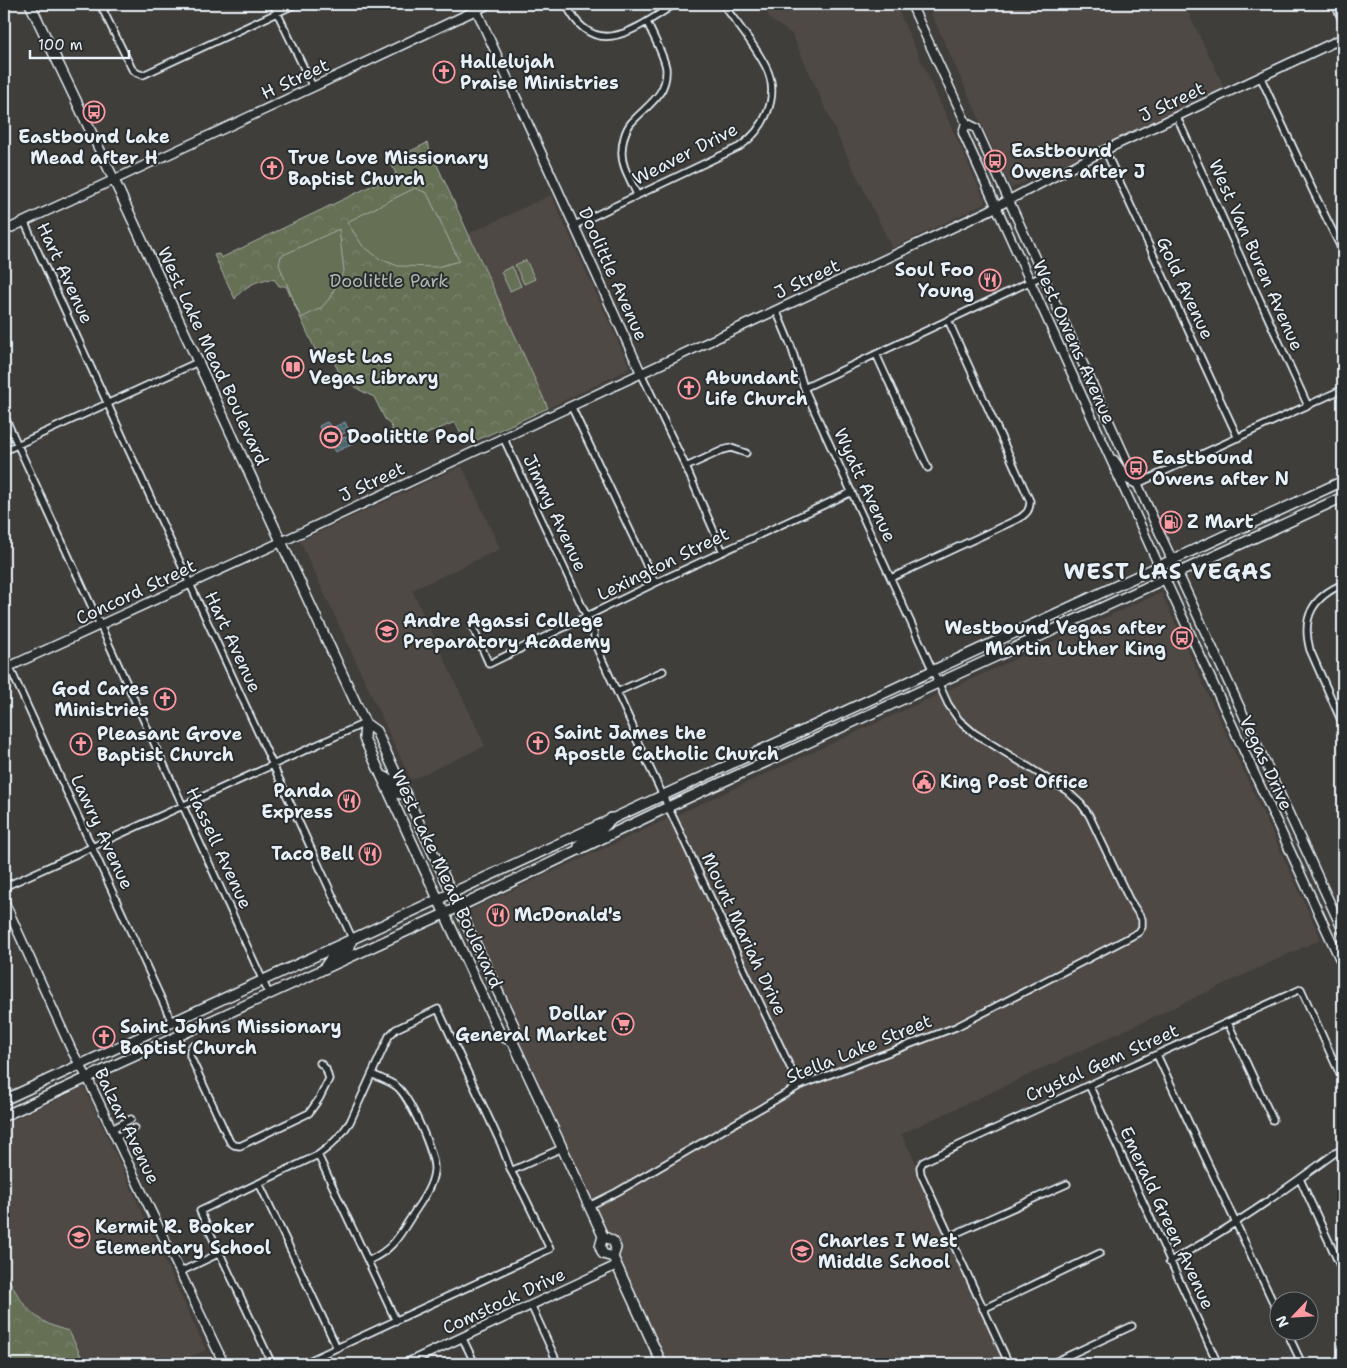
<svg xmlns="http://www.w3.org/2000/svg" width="1347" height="1368" viewBox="0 0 1347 1368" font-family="'Shantell Sans',sans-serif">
<defs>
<pattern id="forest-crowns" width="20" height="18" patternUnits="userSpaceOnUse" patternTransform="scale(1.25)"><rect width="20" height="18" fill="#656f55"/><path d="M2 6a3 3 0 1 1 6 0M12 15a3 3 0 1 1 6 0" fill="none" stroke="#7b846e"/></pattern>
<pattern id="water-rules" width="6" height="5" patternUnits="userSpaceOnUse" patternTransform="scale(1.25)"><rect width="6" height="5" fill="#49656d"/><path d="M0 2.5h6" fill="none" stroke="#637c83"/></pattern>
</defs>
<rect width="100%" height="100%" fill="#403e3b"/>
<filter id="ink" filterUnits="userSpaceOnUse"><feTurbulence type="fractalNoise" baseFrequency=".02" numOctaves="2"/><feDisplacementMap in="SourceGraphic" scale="10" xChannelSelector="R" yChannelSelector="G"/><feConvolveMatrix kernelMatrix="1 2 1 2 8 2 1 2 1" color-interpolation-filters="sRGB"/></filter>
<g filter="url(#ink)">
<!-- built -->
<path fill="#504944" d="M763 4H895L986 203 892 248 842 145 792 34 771 20Z
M927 4H1184L1225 89 1011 188Z
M551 195 629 366 625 371 548 408 468 234Z
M462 466 500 549 412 590 485 746 411 780 300 541Z
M1161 593 1321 939 901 1134 919 1169 1009 1364H662L513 1042 470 910 1137 603Z
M84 1087 206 1350 174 1364H4V1124Z"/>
<!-- forest -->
<path fill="url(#forest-crowns)" stroke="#a6b0a6" d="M427 143 548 408 466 445 455 422 403 444 394 442 390 437 392 433V427L385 419 374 397C362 391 354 389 348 378L343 380 330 354 325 356 326 359 321 360 319 358 286 286H279L275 280C261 277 243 287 235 299L214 255 219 254 221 258 396 174 390 161Z
M4 1269C20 1302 31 1322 69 1331L85 1364H13L4 1345Z"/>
<!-- pitch -->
<path fill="#656f55" stroke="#a6b0a6" d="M415 188 427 193 459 261 437 267 398 266 380 259 362 245 347 222Z
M339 229 344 271 329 299 321 308 301 318 279 265 281 256Z
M526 260 535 279 524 284 515 265Z
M512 266 521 286 510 291 501 272Z"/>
<!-- water -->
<path fill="url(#water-rules)" stroke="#899da5" d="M327 422 332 428 345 422 349 431 336 437 335 440 350 436 353 444 335 452 324 433 325 430H321L319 426Z"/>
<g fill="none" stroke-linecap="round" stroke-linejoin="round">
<!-- street casing -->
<g stroke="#e8f1f8" stroke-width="9">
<path id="street" d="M100 4 132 69 137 73 143 75 296 4
M273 4 313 87
M566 4C594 63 637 28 675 4
M102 9 113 4
M1261 78 1314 193 1343 252
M1177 117 1308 406
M1105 150 1238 438
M637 195C632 182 621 166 622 152 622 143 625 130 631 123 647 105 668 95 666 68 664 55 652 34 647 22
M24 221 352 938
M575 225 739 147C764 130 781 97 766 67 755 45 737 24 723 4
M876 354 928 468
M641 373 686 467 723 552
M804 388 1042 276
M571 406 655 583
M4 415 269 994
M503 437 587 617 594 633V642L633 727 634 734 799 1086
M4 451 198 362
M686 467 723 450 731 448 746 453
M1137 484 1343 389
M891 578 1020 518C1027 513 1030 510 1030 501L948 320
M1343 584C1313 597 1301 617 1310 650L1343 725
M477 616 473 628 489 664 655 583 852 492
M4 655 172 1022
M617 692 663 671
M4 887 365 723
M1228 1023 1273 1120
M192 1046 190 1050V1056L230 1142 234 1145 240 1146 309 1113 319 1099 329 1079 326 1069 320 1063
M1157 1055 1280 1317
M1089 1085 1218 1364
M112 1129 131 1119
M116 1137 135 1128
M318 1155 396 1321
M511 1171 562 1148
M1300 1179 1343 1272
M259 1183 337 1348
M589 1206 617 1192 799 1086 956 1027 1130 937 1139 932 1142 927V919L1129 899 1089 815 1081 804 1067 791 974 733 959 720 948 704 804 388 791 346 776 310
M950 1236 1067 1184
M368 1261C391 1250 397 1240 410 1219 419 1204 432 1189 434 1171 436 1155 409 1095 396 1086 389 1081 379 1078 372 1074
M1169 1262C1227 1231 1282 1192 1335 1153L1343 1149
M180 1272 220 1253
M531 1305 558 1364
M983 1309 1100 1253
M1286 1330 1302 1364
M462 1337 475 1364
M272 1364 200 1211 318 1155C331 1146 341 1136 350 1122L389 1036 396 1029 438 1009 501 1144 511 1171 524 1195 550 1249 302 1364
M1009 1364 921 1174 920 1167 923 1162 1089 1085 1301 989 1343 1081
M1050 1364 1132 1326"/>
</g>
<!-- secondary casing -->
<g stroke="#e8f1f8" stroke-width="11">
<path id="secondary" d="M911 4 966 123 976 128 1172 560 1343 931
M1336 4 1343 20
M476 9 641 373
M966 123 963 133 967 142 1159 566 1343 966
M4 231 313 87 489 4
M1114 460 1127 479 1137 484
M4 669 281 542 988 211 1105 150 1343 38
M4 901 72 1051 87 1077 224 1364
M405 1364 617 1265"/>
</g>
<!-- primary casing -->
<g stroke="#e8f1f8" stroke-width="12">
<path id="primary" d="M30 4 114 180 365 723 364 738 501 1036 513 1042
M365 723 376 731 515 1028 513 1042 603 1236 613 1241 616 1248 613 1257
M381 775 391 780 397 793 406 795
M579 850V845C591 833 602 834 611 818
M324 968 331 958 350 947 352 938
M4 1100 1343 481
M4 1116 444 914 668 807 1343 497
M603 1236 600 1247 603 1254 613 1257 662 1364"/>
</g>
<!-- street -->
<use href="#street" stroke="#2a2d2e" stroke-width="5.5"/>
<!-- secondary -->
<use href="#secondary" stroke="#2a2d2e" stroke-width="8"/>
<!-- primary -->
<use href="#primary" stroke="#2a2d2e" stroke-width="9"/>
</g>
</g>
<!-- icons -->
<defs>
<g id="church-ring" transform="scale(1.125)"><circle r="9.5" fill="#2a2d2e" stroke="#ff9aa2" stroke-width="1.5"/><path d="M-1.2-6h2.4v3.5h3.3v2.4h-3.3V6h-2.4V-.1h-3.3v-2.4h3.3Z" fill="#ff9aa2"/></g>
<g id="bus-ring" transform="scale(1.125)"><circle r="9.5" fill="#2a2d2e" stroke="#ff9aa2" stroke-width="1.5"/><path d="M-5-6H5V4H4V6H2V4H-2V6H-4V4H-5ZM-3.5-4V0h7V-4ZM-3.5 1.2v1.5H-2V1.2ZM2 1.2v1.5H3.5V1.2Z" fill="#ff9aa2"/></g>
<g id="restaurant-ring" transform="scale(1.125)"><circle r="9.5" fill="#2a2d2e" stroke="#ff9aa2" stroke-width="1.5"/><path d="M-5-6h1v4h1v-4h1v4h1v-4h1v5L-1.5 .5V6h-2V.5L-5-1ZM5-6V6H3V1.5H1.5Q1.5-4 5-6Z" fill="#ff9aa2"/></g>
<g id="library-ring" transform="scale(1.125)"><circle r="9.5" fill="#2a2d2e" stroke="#ff9aa2" stroke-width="1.5"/><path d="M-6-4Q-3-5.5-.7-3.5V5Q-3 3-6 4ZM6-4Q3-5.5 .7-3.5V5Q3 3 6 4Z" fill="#ff9aa2"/></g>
<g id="stadium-ring" transform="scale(1.125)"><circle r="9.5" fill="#2a2d2e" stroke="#ff9aa2" stroke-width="1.5"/><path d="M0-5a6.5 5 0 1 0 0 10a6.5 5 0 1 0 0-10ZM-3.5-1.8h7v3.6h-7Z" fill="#ff9aa2"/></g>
<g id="fuel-ring" transform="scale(1.125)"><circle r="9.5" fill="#2a2d2e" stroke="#ff9aa2" stroke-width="1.5"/><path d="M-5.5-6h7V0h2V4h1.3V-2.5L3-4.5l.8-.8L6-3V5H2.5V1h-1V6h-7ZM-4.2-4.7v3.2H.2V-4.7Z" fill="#ff9aa2"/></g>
<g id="school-ring" transform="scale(1.125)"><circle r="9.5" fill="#2a2d2e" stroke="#ff9aa2" stroke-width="1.5"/><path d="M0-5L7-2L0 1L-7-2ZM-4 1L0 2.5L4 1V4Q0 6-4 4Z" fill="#ff9aa2"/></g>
<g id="civic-ring" transform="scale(1.125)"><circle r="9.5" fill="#2a2d2e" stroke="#ff9aa2" stroke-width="1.5"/><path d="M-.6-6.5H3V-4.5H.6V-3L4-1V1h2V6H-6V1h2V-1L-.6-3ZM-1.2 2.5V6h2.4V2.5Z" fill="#ff9aa2"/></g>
<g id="supermarket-ring" transform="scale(1.125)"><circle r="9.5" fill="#2a2d2e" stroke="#ff9aa2" stroke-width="1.5"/><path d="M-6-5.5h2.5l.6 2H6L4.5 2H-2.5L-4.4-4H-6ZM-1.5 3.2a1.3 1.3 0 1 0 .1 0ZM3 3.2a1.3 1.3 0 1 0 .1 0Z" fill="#ff9aa2"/></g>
</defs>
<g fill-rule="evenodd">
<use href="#church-ring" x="444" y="72"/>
<use href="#bus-ring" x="94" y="112"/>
<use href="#bus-ring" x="995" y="161"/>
<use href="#church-ring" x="272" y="168"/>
<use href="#restaurant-ring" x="990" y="280"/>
<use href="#library-ring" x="293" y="367"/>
<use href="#church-ring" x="689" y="388"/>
<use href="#stadium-ring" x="331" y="437"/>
<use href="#bus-ring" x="1136" y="468"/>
<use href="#fuel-ring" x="1171" y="522"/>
<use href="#school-ring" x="387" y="631"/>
<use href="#bus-ring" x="1182" y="638"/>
<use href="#church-ring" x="165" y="699"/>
<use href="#church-ring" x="538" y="743"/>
<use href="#church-ring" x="81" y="744"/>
<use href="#civic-ring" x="924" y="782"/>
<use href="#restaurant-ring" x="349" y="801"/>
<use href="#restaurant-ring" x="370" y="854"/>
<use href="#restaurant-ring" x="498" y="915"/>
<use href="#supermarket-ring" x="623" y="1024"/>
<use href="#church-ring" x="104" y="1037"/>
<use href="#school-ring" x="79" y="1237"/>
<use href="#school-ring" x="802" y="1251"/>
</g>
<g text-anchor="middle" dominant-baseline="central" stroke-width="4" stroke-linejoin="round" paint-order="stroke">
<!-- poi labels -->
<g font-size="18" font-weight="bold" fill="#e8f1f8" stroke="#2a2d2e" text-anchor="start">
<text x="460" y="62">Hallelujah<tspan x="460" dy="21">Praise Ministries</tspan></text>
<text x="94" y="137" text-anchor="middle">Eastbound Lake<tspan x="94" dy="21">Mead after H</tspan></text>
<text x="1011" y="151">Eastbound<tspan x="1011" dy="21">Owens after J</tspan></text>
<text x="288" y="158">True Love Missionary<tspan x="288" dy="21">Baptist Church</tspan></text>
<text x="974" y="270" text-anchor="end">Soul Foo<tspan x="974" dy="21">Young</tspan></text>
<text x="309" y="357">West Las<tspan x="309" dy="21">Vegas Library</tspan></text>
<text x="705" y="378">Abundant<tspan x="705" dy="21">Life Church</tspan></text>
<text x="347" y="437">Doolittle Pool</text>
<text x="1152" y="458">Eastbound<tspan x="1152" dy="21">Owens after N</tspan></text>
<text x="1187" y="522">Z Mart</text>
<text x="403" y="621">Andre Agassi College<tspan x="403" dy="21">Preparatory Academy</tspan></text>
<text x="1166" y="628" text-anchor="end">Westbound Vegas after<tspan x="1166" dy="21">Martin Luther King</tspan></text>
<text x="149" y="689" text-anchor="end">God Cares<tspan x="149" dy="21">Ministries</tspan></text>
<text x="554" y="733">Saint James the<tspan x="554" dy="21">Apostle Catholic Church</tspan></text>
<text x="97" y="734">Pleasant Grove<tspan x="97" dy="21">Baptist Church</tspan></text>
<text x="940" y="782">King Post Office</text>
<text x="333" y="791" text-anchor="end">Panda<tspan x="333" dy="21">Express</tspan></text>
<text x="354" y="854" text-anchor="end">Taco Bell</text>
<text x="514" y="915">McDonald's</text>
<text x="607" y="1014" text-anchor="end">Dollar<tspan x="607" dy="21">General Market</tspan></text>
<text x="120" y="1027">Saint Johns Missionary<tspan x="120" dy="21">Baptist Church</tspan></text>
<text x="95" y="1227">Kermit R. Booker<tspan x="95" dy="21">Elementary School</tspan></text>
<text x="818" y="1241">Charles I West<tspan x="818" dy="21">Middle School</tspan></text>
</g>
<!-- street labels -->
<g font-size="18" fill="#e8f1f8" stroke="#2a2d2e">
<text transform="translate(295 79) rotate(-25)">H Street</text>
<text transform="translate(1172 102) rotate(-25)">J Street</text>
<text transform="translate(685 154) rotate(-27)">Weaver Drive</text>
<text transform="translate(1256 255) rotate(66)">West Van Buren Avenue</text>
<text transform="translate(65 273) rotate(65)">Hart Avenue</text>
<text transform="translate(613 274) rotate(66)">Doolittle Avenue</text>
<text transform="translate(807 279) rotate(-25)">J Street</text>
<text transform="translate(1185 288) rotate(65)">Gold Avenue</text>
<text transform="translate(1074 342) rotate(66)">West Owens Avenue</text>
<text transform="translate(213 356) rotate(65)">West Lake Mead Boulevard</text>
<text transform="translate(372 482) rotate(-25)">J Street</text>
<text transform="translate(865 485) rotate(65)">Wyatt Avenue</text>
<text transform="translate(555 513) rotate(65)">Jimmy Avenue</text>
<text transform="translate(663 564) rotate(-26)">Lexington Street</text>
<text transform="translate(136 592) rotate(-25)">Concord Street</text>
<text transform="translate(233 642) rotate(65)">Hart Avenue</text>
<text transform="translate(1266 763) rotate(65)">Vegas Drive</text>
<text transform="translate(102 832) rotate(65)">Lawry Avenue</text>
<text transform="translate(219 848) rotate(65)">Hassell Avenue</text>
<text transform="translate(447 879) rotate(65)">West Lake Mead Boulevard</text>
<text transform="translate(744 934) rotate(65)">Mount Mariah Drive</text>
<text transform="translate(859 1049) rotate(-22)">Stella Lake Street</text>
<text transform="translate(1102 1063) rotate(-24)">Crystal Gem Street</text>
<text transform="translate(127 1126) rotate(64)">Balzar Avenue</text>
<text transform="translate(1167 1218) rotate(65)">Emerald Green Avenue</text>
<text transform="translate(504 1301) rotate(-25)">Comstock Drive</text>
</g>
<!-- park labels -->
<g font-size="18" fill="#adb6af" stroke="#2a2d2e">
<text x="389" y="281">Doolittle Park</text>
</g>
<!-- district labels -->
<g font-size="22" font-weight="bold" letter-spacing="1" fill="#e8f1f8" stroke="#2a2d2e">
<text x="1168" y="571">WEST LAS VEGAS</text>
</g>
</g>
<!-- margin -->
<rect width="1347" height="1368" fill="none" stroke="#2a2d2e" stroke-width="20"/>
<rect x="10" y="10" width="1327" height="1348" fill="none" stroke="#e8f1f8" stroke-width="2" filter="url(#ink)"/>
<!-- north arrow -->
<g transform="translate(1294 1316) rotate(245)"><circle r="24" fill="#2a2d2e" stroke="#767b7f"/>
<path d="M0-4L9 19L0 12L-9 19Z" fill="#ff9aa2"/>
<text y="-8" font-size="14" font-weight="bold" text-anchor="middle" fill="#e8f1f8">N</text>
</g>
<!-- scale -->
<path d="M30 50v8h99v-8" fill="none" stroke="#e8f1f8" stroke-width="2.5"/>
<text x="38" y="50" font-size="15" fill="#e8f1f8" stroke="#2a2d2e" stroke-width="4" paint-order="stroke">100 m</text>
</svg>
